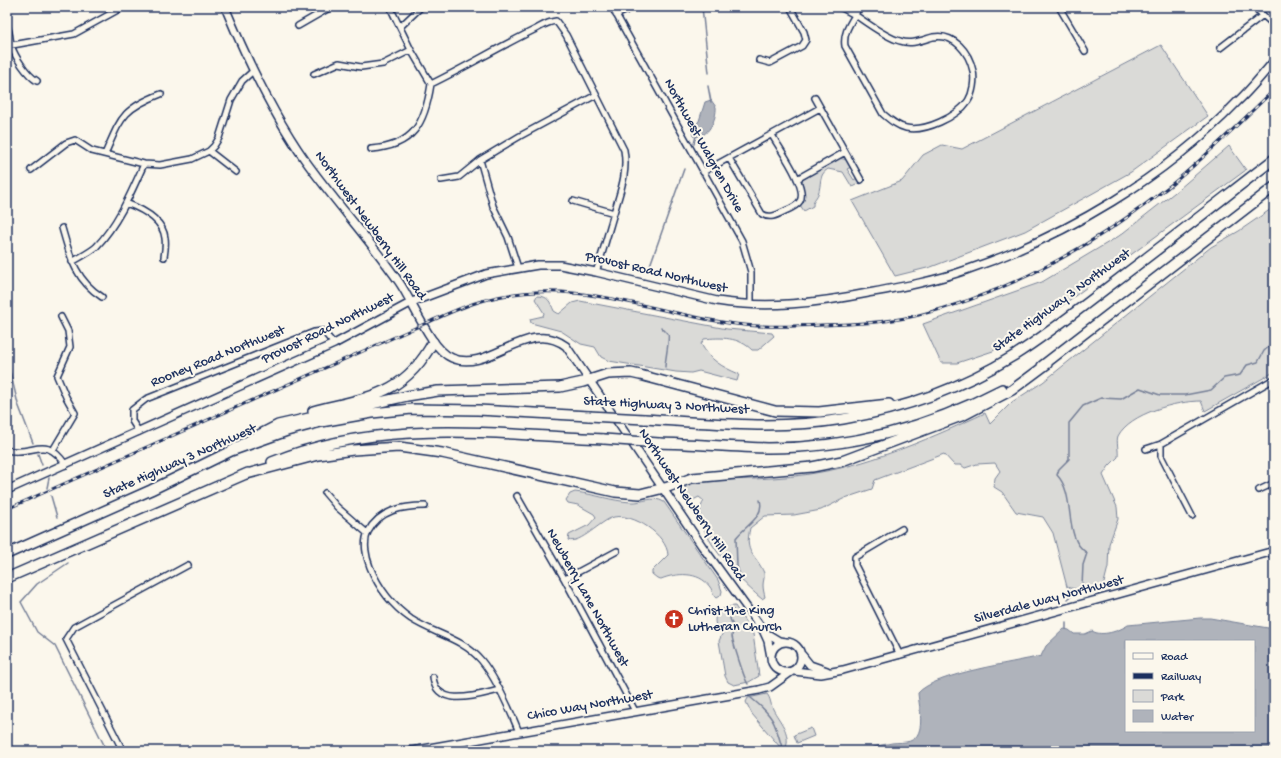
<svg xmlns="http://www.w3.org/2000/svg" width="1281" height="758" viewBox="0 0 1281 758" font-family="'Gochi Hand',sans-serif">
<rect width="100%" height="100%" fill="#fbf7ec"/>
<filter id="ink" filterUnits="userSpaceOnUse"><feTurbulence type="fractalNoise" baseFrequency=".025" numOctaves="2"/><feDisplacementMap in="SourceGraphic" scale="8" xChannelSelector="R" yChannelSelector="G"/><feConvolveMatrix kernelMatrix="1 2 1 2 8 2 1 2 1" color-interpolation-filters="sRGB"/></filter>
<g filter="url(#ink)">
<!-- green -->
<path fill="#dadad7" stroke="#7a849a" d="M1161 45 1208 116 1131 172 1025 231 931 267 895 276 852 201 902 181 923 155 942 145 962 149Z
M1229 146 1246 170 1041 321 993 351 957 363H941L923 324 1042 282 1119 236 1179 189Z
M839 158 847 160 851 167 847 169 854 180 857 178 860 183 852 187 843 172 828 169C818 175 822 184 818 194 816 199 813 199 813 206L804 211 800 205 804 195 802 180Z
M1274 207V372L1205 411 1201 401C1177 401 1130 413 1118 436 1116 441 1119 451 1118 457L1109 466 1103 475 1117 507 1118 519 1109 544 1108 567 1103 587 1083 591 1067 587 1053 533 1043 517 1016 512 1002 492 994 487 995 478 1000 471 995 463 977 464 965 468 961 465H954L944 454 875 480 872 489 845 498 821 510 794 515 765 516 750 528C744 555 755 552 764 573 765 577 763 581 763 585 763 589 764 593 765 597L762 599C743 584 685 526 704 501L699 497 693 500 688 496 685 486 689 483 696 481C738 479 781 480 821 472 874 463 936 436 985 413L990 424 1012 402 1043 382 1211 247 1239 231Z
M537 296C549 296 550 302 554 311L559 314 572 303 580 301 727 329 772 333 774 336 758 350H752C739 337 721 337 704 339L701 344C710 360 722 367 739 374L737 381 699 371 691 373 676 372 609 361 601 357 595 347 581 344 561 331 531 323 530 319 543 316 544 313 535 299Z
M575 492C594 494 612 501 631 502 642 503 653 495 664 502L718 580 722 591 721 595 716 598C712 595 713 591 710 587 699 571 676 573 661 579L657 578 652 574V571L668 555C667 535 633 513 614 517 601 520 580 545 568 540L569 535 589 525 596 517 594 514 578 505 568 503 566 500 570 494Z
M735 606 753 634 759 676 749 682 734 685 728 682 725 676 719 641 723 632 722 629 717 628C710 613 723 607 735 606Z
M767 694C771 699 770 703 773 709 779 721 791 732 786 748L780 747 752 714 746 702 748 698Z
M811 728 814 736 797 743 794 735Z"/>
<!-- water -->
<path fill="#afb3bb" stroke="#747e96" fill-rule="evenodd" d="M711 100 716 107C717 118 708 140 693 136L692 129 699 121 705 102Z
M1200 618H1210L1274 629V751H860C869 749 878 745 887 744 894 742 900 743 906 742 928 739 919 708 918 693 935 673 1014 663 1041 656L1046 646 1064 629 1069 630 1074 634H1085L1092 631C1102 637 1119 631 1128 625ZM1126 641H1254V731H1126Z"/>
<g fill="none" stroke-linecap="round" stroke-linejoin="round">
<!-- stream -->
<path stroke="#747e96" stroke-width="1.5" d="M702 7 709 73
M708 86 711 102
M694 144 696 136
M648 271 684 169
M661 327C663 329 666 332 668 334 670 338 665 360 665 367
M7 359 18 404 33 443
M38 454 42 465
M47 488 49 478
M51 496 57 517
M68 563 37 584 21 602 37 632 55 646 107 751
M742 581 737 566 736 538C745 526 765 517 760 500
M1068 599 1082 586 1083 565 1087 553C1062 537 1077 496 1057 475L1059 469 1069 459V423L1083 406 1101 398 1121 399 1140 388 1160 395H1185L1211 390 1224 378 1240 375 1247 365 1258 362 1264 351 1274 342
M733 610 730 618C730 621 733 624 733 627 734 630 732 633 732 636 733 643 745 681 748 684
M1066 623V629
M751 698C775 717 775 723 783 751"/>
<!-- street casing -->
<g stroke="#1b2f5e" stroke-width="8">
<path id="street" d="M390 7 411 50 431 84
M612 7 742 241 751 272V304
M840 7 855 15 859 7
M1059 7 1085 51
M1254 7 1274 25
M616 15 634 7
M855 15C869 24 885 37 900 41 912 45 922 40 933 37 954 33 969 52 973 71 975 80 973 93 968 101 957 117 925 132 906 128 897 126 890 120 883 114L845 46C843 34 849 25 855 15Z
M7 26C10 33 10 39 11 45 15 57 27 75 37 81
M298 26 331 7
M400 27 421 7
M7 46 74 34 123 7
M1220 48 1263 15
M759 60 770 63 802 46 806 40 804 32 790 7
M314 74 339 63 361 67 383 64 411 50
M431 84C466 67 499 47 534 30 542 26 547 22 556 21L566 35 624 150C628 173 620 192 614 213 608 233 603 252 596 272
M815 98 861 180
M371 149C414 146 425 123 431 84
M209 151 236 172
M105 154C121 118 122 109 161 94
M729 158 762 214C770 219 777 215 785 211 790 209 797 206 800 201 808 187 779 148 772 135
M480 160 493 206 508 237 518 268
M31 170 66 143 75 140 92 151 144 164 160 165 192 159 209 151 214 146 219 138 231 100 242 81 253 71
M703 172 820 108
M797 179 845 152
M441 180 459 177 480 160 520 136 596 95
M573 201 614 213
M126 203C142 209 163 219 165 238 166 244 165 251 164 257
M62 228C70 256 75 280 102 297
M72 262C80 257 89 253 96 247 118 224 131 193 144 164
M139 432 132 421V410L146 399 314 332 323 331 334 344
M1161 444V456L1192 516
M1146 449 1161 444 1274 379
M7 450C34 457 44 433 66 465
M53 450 75 413 66 397 57 376 70 347 68 331 61 317
M1259 490 1274 483
M325 493 337 507 367 533
M517 496 565 580 635 711
M425 506C403 506 379 510 368 532 363 542 366 557 370 567 379 589 391 605 411 619 434 634 462 638 481 660 496 678 510 710 519 732
M565 579 617 551
M900 655 855 565V557L902 529
M433 677C436 709 478 695 499 690
M123 751 66 639 74 627 188 565"/>
</g>
<!-- secondary casing -->
<g stroke="#1b2f5e" stroke-width="10">
<path id="secondary" d="M225 7C247 60 272 113 305 160 335 202 370 240 399 282 413 302 431 350 452 358 489 374 528 317 566 346L702 546 763 630 768 641 771 657
M7 490 334 344 412 302 486 274 538 265H560L596 272 717 301C767 309 818 303 868 293 901 287 935 281 966 270 1067 236 1164 178 1238 101 1251 89 1262 75 1274 61
M764 632 779 641 785 642
M771 657a15 15 0 1 1 30 0a15 15 0 1 1-30 0Z
M802 655 810 665 827 671
M794 671 821 674 843 670 1274 551
M412 751 759 690 770 687 791 672"/>
</g>
<!-- highway casing -->
<g stroke="#1b2f5e" stroke-width="12">
<path id="highway" d="M1042 366 1274 187
M313 411C367 397 404 396 433 342
M644 419C710 423 777 430 843 419 904 409 963 387 1015 355 1051 332 1083 306 1116 281 1169 241 1221 200 1274 159
M659 443C695 444 732 447 768 448 850 448 930 427 1002 389
M231 451 251 439 278 425 407 396 438 391 560 387 583 382 608 374 631 373 640 375 775 411 819 412 889 404
M272 462C378 418 493 434 604 439
M243 475 318 455 353 450 399 447 442 453 615 492 640 494 668 487 692 478 812 467 842 461 964 415 1012 390 1047 364
M7 554 151 490 231 451 287 431 321 422 372 413 412 409 478 410 589 416
M7 578 248 473"/>
</g>
<!-- street -->
<use href="#street" stroke="#fbf7ec" stroke-width="5"/>
<!-- secondary -->
<use href="#secondary" stroke="#fbf7ec" stroke-width="7"/>
<!-- highway -->
<use href="#highway" stroke="#fbf7ec" stroke-width="9"/>
<!-- rail casing -->
<g stroke="#1b2f5e" stroke-width="3">
<path id="rail" d="M7 509 424 324C445 315 467 304 489 299 573 277 647 311 728 323 759 328 791 326 822 325 853 324 884 323 915 316 1008 294 1096 244 1171 185 1207 156 1240 122 1274 90"/>
</g>
<!-- rail -->
<use href="#rail" stroke="#fbf7ec" stroke-width="1.5" stroke-dasharray="4.5" stroke-linecap="butt"/>
<!-- highway-bridge casing -->
<g stroke="#1b2f5e" stroke-width="12" stroke-linecap="butt">
<path id="highway-bridge" d="M589 416 644 419
M604 439 659 443"/>
</g>
<!-- highway-bridge -->
<use href="#highway-bridge" stroke="#fbf7ec" stroke-width="9"/>
</g>
</g>
<!-- icons -->
<defs>
<g id="church-disc" transform="scale(1)"><circle r="9.5" fill="#c8321e" stroke="#fbf7ec"/><path d="M-1.2-6h2.4v3.5h3.3v2.4h-3.3V6h-2.4V-.1h-3.3v-2.4h3.3Z" fill="#fff"/></g>
</defs>
<g fill-rule="evenodd">
<use href="#church-disc" x="674" y="619"/>
</g>
<g text-anchor="middle" dominant-baseline="central" stroke-width="4" stroke-linejoin="round" paint-order="stroke">
<!-- street labels -->
<g font-size="14" fill="#1b2f5e" stroke="#fbf7ec">
<text transform="translate(703 146) rotate(61)">Northwest Walgren Drive</text>
<text transform="translate(370 226) rotate(54)">Northwest Newberry Hill Road</text>
<text transform="translate(656 273) rotate(13)">Provost Road Northwest</text>
<text transform="translate(1062 301) rotate(-36)">State Highway 3 Northwest</text>
<text transform="translate(328 329) rotate(-26)">Provost Road Northwest</text>
<text transform="translate(218 357) rotate(-22)">Rooney Road Northwest</text>
<text transform="translate(666 406) rotate(3)">State Highway 3 Northwest</text>
<text transform="translate(180 462) rotate(-24)">State Highway 3 Northwest</text>
<text transform="translate(691 505) rotate(56)">Northwest Newberry Hill Road</text>
<text transform="translate(587 598) rotate(61)">Newberry Lane Northwest</text>
<text transform="translate(1049 600) rotate(-15)">Silverdale Way Northwest</text>
<text transform="translate(590 706) rotate(-10)">Chico Way Northwest</text>
</g>
<!-- poi labels -->
<g font-size="14" fill="#1b2f5e" stroke="#fbf7ec" text-anchor="start">
<text x="688" y="611">Christ the King<tspan x="688" dy="16">Lutheran Church</tspan></text>
</g>
</g>
<!-- margin -->
<rect width="1281" height="758" fill="none" stroke="#fbf7ec" stroke-width="24"/>
<rect x="12" y="12" width="1257" height="734" fill="none" stroke="#1b2f5e" stroke-width="1.5" filter="url(#ink)"/>
<!-- legend -->
<rect x="1125" y="640" width="130" height="92" fill="#fbf7ec" stroke="#a1a7b3"/>
<rect x="1133" y="653" width="20" height="6" fill="#fbf7ec" stroke="#a1a7b3"/>
<text x="1161" y="660" font-size="12" fill="#1b2f5e">Road</text>
<rect x="1133" y="673" width="20" height="6" fill="#1b2f5e" stroke="#a1a7b3"/>
<text x="1161" y="680" font-size="12" fill="#1b2f5e">Railway</text>
<rect x="1133" y="690" width="20" height="12" fill="#dadad7" stroke="#a1a7b3"/>
<text x="1161" y="700" font-size="12" fill="#1b2f5e">Park</text>
<rect x="1133" y="710" width="20" height="12" fill="#afb3bb" stroke="#a1a7b3"/>
<text x="1161" y="720" font-size="12" fill="#1b2f5e">Water</text>
</svg>
